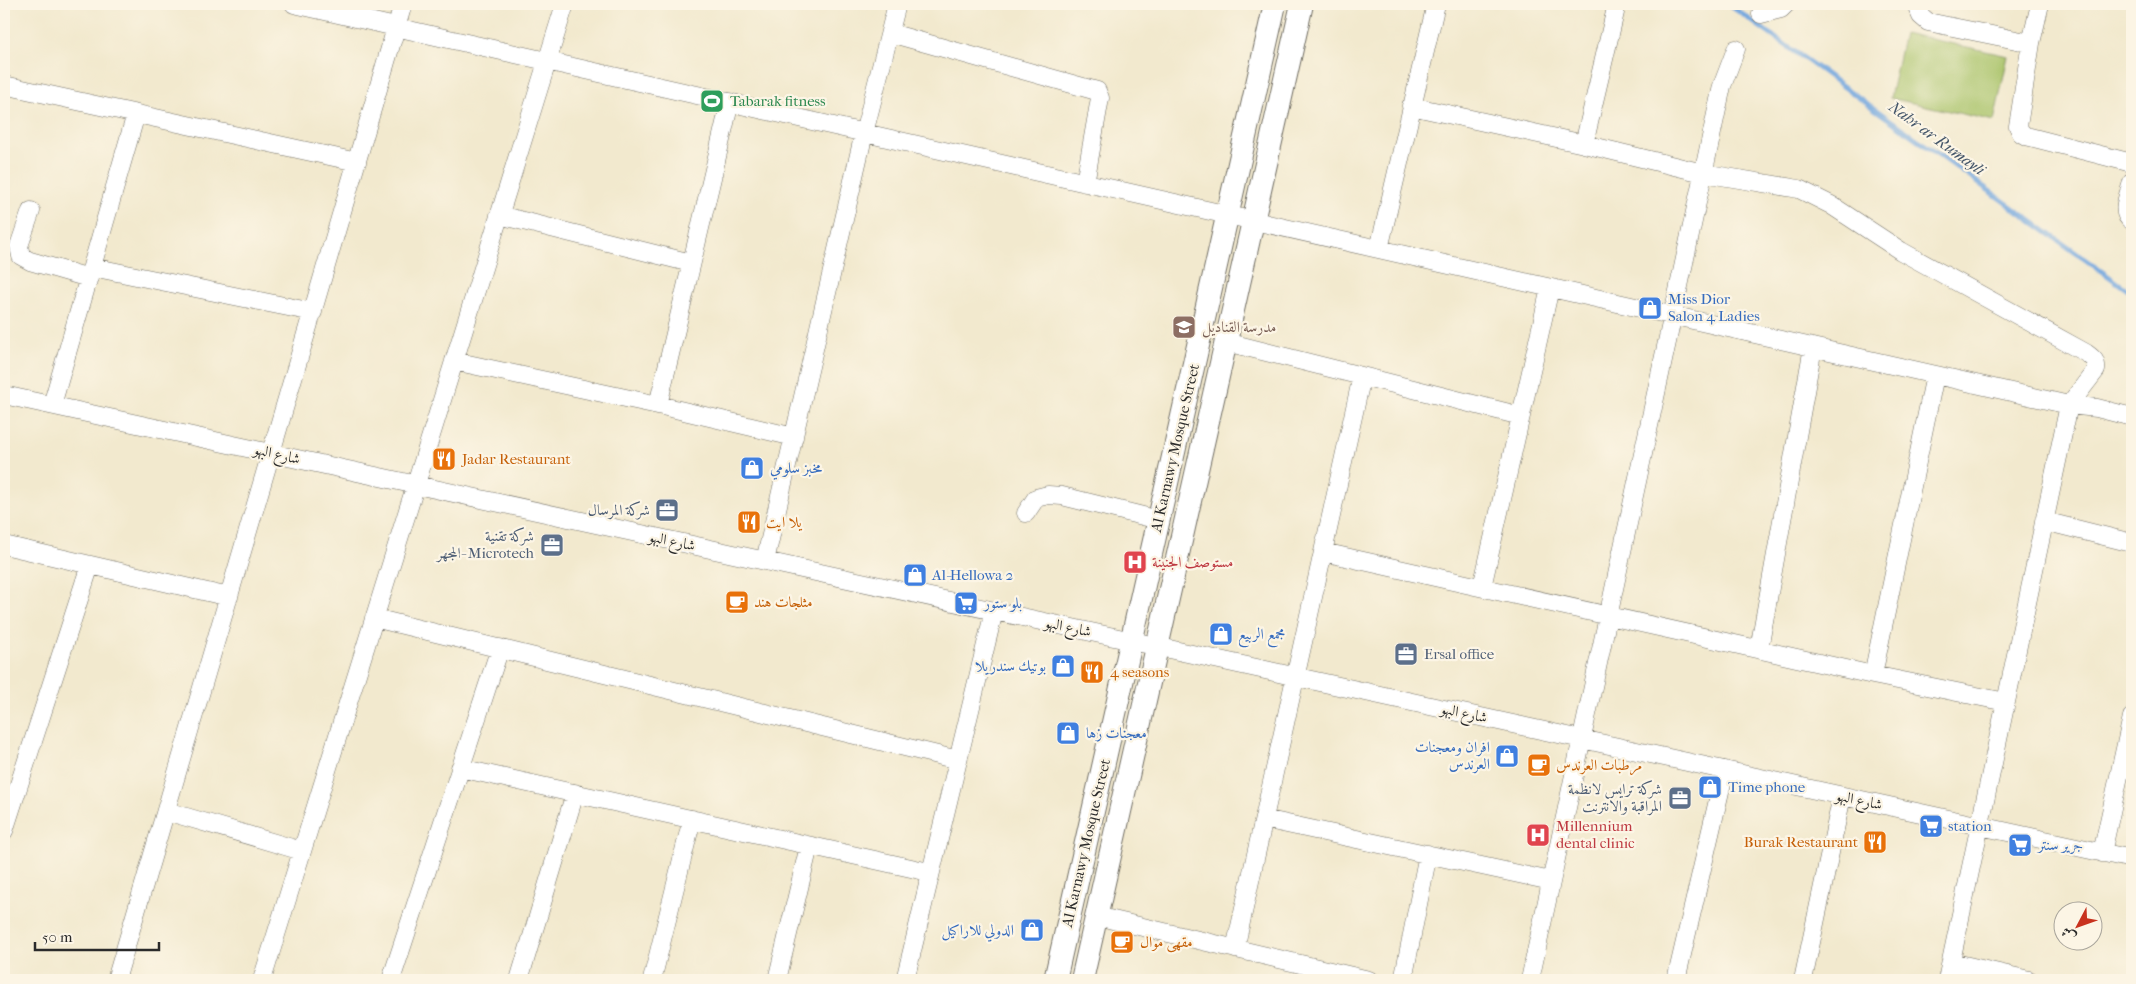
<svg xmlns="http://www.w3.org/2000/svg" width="2136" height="984" viewBox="0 0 2136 984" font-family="'IM FELL French Canon',Amiri,serif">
<rect width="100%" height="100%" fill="#fcf5e5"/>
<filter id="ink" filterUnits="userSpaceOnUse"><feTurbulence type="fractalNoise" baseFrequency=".02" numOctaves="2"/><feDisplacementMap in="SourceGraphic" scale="10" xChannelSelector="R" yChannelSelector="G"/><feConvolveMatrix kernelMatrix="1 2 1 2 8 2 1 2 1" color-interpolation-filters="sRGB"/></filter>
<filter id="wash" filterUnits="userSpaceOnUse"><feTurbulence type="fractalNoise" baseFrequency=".0096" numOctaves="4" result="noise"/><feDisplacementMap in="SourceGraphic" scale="20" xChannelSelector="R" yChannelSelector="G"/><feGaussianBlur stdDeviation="1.12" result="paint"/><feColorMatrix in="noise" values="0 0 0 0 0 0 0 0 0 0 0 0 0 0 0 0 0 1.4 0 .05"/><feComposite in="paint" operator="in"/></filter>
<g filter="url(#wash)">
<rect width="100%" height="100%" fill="#f2e9ce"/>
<!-- green -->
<path fill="#a9c369" stroke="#6a774a" d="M1904 33 2008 56 1994 121 1890 98Z"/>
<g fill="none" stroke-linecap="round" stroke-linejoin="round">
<!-- stream -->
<path stroke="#71a6de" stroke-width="5" d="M1728 4 2132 293"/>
</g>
</g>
<g filter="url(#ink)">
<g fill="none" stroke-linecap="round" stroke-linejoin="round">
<!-- minor casing -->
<g stroke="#716e64" stroke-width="19">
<path id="minor" d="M294 4 2069 405 2097 408 2132 417
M1916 4 1921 16 1928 22 2031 43
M2040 4 2031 43 2018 126 2021 133 2026 136 2132 163
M1761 14 1781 9 1786 4
M890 33 1097 91 1100 98 1085 183
M4 85 357 162
M1411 106 1584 144 1703 173 1799 189 1831 205 1901 251 2086 353C2093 358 2097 361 2096 370L2069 405 1947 980
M1584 144 1617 4
M2132 182C2129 194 2119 213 2132 221
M31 211 19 246 21 256 30 261 89 278
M499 215 691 263
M1379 249 1436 4
M92 267 313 312
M1226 342 1521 416
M454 361 658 405 794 437
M4 395 2132 859
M52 405 136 114
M658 405 730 102
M1026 513 1036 498 1048 495 1062 496 1159 520
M2044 521 2132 543
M4 545 229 597
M1323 552 1873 675 2006 702
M765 561 864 133 897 4
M1482 587 1550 288
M374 618 958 760
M1759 649 1813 347
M1873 675 1935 375
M460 768 929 872
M166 811 302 851
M1264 819 1551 881
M4 831 90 565
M2102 853 2132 717
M1096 916 1369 980
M1235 949 1362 376
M1951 962 2029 980
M116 980 403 4
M262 980 565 4
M391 980 500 648
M519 980 575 793
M652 980 692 819
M777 980 809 846
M905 980 994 611
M1403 980 1428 854
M1530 980 1722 86 1736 49
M1676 980 1725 770
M1803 980 1842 796"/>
</g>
<!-- major casing -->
<g stroke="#716e64" stroke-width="24">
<path id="major" d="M1055 980 1275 4
M1082 980 1302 4"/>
</g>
<!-- minor -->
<use href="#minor" stroke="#fff" stroke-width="18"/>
<!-- major -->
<use href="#major" stroke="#fff" stroke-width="22"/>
</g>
</g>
<!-- icons -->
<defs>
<g id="stadium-square" transform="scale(1.25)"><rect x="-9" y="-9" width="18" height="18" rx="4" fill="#2e9e5b" stroke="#fcf5e5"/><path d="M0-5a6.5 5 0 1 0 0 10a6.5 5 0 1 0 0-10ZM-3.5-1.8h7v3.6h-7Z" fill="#fff"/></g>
<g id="shop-square" transform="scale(1.25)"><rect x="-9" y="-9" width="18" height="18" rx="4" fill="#3f7fe0" stroke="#fcf5e5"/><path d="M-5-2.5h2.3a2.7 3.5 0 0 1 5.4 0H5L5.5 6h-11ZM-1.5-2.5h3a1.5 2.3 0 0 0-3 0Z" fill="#fff"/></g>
<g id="school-square" transform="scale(1.25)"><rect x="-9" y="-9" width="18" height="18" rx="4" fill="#8d6e63" stroke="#fcf5e5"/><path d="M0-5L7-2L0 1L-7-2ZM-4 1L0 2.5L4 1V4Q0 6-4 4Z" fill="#fff"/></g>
<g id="restaurant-square" transform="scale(1.25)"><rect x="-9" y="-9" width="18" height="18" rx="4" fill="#e8710a" stroke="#fcf5e5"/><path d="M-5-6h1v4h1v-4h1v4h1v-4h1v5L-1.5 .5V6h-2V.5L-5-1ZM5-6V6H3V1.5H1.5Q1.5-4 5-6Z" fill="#fff"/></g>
<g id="office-square" transform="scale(1.25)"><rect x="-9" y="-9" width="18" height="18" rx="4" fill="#5c6f8a" stroke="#fcf5e5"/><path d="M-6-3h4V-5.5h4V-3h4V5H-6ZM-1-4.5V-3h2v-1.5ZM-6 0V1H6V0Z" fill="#fff"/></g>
<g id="hospital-square" transform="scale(1.25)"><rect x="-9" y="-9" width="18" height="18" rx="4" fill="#e0444e" stroke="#fcf5e5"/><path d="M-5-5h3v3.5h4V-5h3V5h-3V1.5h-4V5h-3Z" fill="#fff"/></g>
<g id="cafe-square" transform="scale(1.25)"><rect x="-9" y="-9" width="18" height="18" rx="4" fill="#e8710a" stroke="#fcf5e5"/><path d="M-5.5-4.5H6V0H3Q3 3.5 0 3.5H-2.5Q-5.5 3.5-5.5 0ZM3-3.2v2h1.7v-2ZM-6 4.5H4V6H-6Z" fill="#fff"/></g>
<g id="supermarket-square" transform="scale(1.25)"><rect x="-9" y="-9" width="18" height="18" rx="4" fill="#3f7fe0" stroke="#fcf5e5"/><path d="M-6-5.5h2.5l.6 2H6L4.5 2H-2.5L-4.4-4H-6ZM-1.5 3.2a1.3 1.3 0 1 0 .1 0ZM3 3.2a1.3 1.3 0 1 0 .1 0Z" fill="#fff"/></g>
</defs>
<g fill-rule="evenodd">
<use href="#stadium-square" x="712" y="101"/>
<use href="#shop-square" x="1650" y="308"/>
<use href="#school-square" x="1184" y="327"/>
<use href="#restaurant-square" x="444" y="459"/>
<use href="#shop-square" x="752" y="468"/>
<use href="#office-square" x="667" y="510"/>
<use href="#restaurant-square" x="749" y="522"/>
<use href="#office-square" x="552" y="545"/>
<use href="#hospital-square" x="1135" y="562"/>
<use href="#shop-square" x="915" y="575"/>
<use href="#cafe-square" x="737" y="602"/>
<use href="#supermarket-square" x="966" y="603"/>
<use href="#shop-square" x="1221" y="634"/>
<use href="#office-square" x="1406" y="654"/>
<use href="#shop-square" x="1063" y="666"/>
<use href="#restaurant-square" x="1092" y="672"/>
<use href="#shop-square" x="1068" y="733"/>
<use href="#shop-square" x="1507" y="756"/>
<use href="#cafe-square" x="1539" y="765"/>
<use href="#shop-square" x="1710" y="787"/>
<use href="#office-square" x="1680" y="798"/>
<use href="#supermarket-square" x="1931" y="826"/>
<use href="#hospital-square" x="1538" y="835"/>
<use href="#restaurant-square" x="1875" y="842"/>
<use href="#supermarket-square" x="2020" y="845"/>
<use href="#shop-square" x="1032" y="930"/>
<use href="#cafe-square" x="1122" y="942"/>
</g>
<g text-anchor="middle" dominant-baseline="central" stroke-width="4.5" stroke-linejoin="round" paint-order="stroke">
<!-- leisure labels -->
<g font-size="15" fill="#27864d" stroke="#fcf5e5" text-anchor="start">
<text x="730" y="101">Tabarak fitness</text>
</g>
<!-- shop labels -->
<g font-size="15" fill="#366cbe" stroke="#fcf5e5" text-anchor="start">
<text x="1668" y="299">Miss Dior<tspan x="1668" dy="17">Salon 4 Ladies</tspan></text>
<text x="770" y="468">مخبز سلومي</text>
<text x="932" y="575">Al-Hellowa 2</text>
<text x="984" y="603">بلو ستور</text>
<text x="1238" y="634">مجمع الربيع</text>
<text x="1046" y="666" text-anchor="end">بوتيك سندريلا</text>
<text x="1086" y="733">معجنات زها</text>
<text x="1490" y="747" text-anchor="end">افران ومعجنات<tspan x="1490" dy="17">العرندس</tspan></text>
<text x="1728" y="787">Time phone</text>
<text x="1948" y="826">station</text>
<text x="2038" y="845">جرير سنتر</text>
<text x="1014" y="930" text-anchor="end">الدولي للاراكيل</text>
</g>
<!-- education labels -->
<g font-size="15" fill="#785e54" stroke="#fcf5e5" text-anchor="start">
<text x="1202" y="327">مدرسة القناديل</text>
</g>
<!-- street labels -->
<g font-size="15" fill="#2b2b2b" stroke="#fcf5e5">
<text transform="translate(1175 448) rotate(-77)">Al Karnawy Mosque Street</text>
<text transform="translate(277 454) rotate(13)">شارع البهو</text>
<text transform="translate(672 541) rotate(12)">شارع البهو</text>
<text transform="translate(1068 627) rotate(12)">شارع البهو</text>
<text transform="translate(1464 713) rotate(12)">شارع البهو</text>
<text transform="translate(1859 800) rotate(12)">شارع البهو</text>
<text transform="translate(1086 843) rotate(-77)">Al Karnawy Mosque Street</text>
</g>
<!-- food labels -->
<g font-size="15" fill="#c56008" stroke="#fcf5e5" text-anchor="start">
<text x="462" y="459">Jadar Restaurant</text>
<text x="766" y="522">يلا ايت</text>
<text x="754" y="602">مثلجات هند</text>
<text x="1110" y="672">4 seasons</text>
<text x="1556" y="765">مرطبات العرندس</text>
<text x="1858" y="842" text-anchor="end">Burak Restaurant</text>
<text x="1140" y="942">مقهى موال</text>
</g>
<!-- service labels -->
<g font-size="15" fill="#4e5e75" stroke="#fcf5e5" text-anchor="end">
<text x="650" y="510">شركة المرسال</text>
<text x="534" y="536">شركة تقنية<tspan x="534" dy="17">المجهر- Microtech</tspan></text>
<text x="1424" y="654" text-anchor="start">Ersal office</text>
<text x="1662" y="789">شركة ترايس لانظمة<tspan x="1662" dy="17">المراقبة والانترنت</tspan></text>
</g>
<!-- health labels -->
<g font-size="15" fill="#be3a42" stroke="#fcf5e5" text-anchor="start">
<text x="1152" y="562">مستوصف الجنينة</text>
<text x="1556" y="826">Millennium<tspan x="1556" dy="17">dental clinic</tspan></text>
</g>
<!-- water labels -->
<g font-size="16" font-style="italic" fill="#44566a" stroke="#fcf5e5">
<text transform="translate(1937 138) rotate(36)">Nahr ar Rumayli</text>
</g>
</g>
<!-- margin -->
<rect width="2136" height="984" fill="none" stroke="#fcf5e5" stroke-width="20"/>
<!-- north arrow -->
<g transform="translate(2078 926) rotate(229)"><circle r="24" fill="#fcf5e5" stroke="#a8a49b"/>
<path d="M0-4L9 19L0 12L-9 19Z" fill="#c8321e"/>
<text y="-8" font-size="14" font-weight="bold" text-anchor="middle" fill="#2b2b2b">ش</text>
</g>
<!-- scale -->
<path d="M35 942v8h124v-8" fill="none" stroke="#2b2b2b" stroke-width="2.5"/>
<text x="42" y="942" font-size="15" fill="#2b2b2b" stroke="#fcf5e5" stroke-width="4" paint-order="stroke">50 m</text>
</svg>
